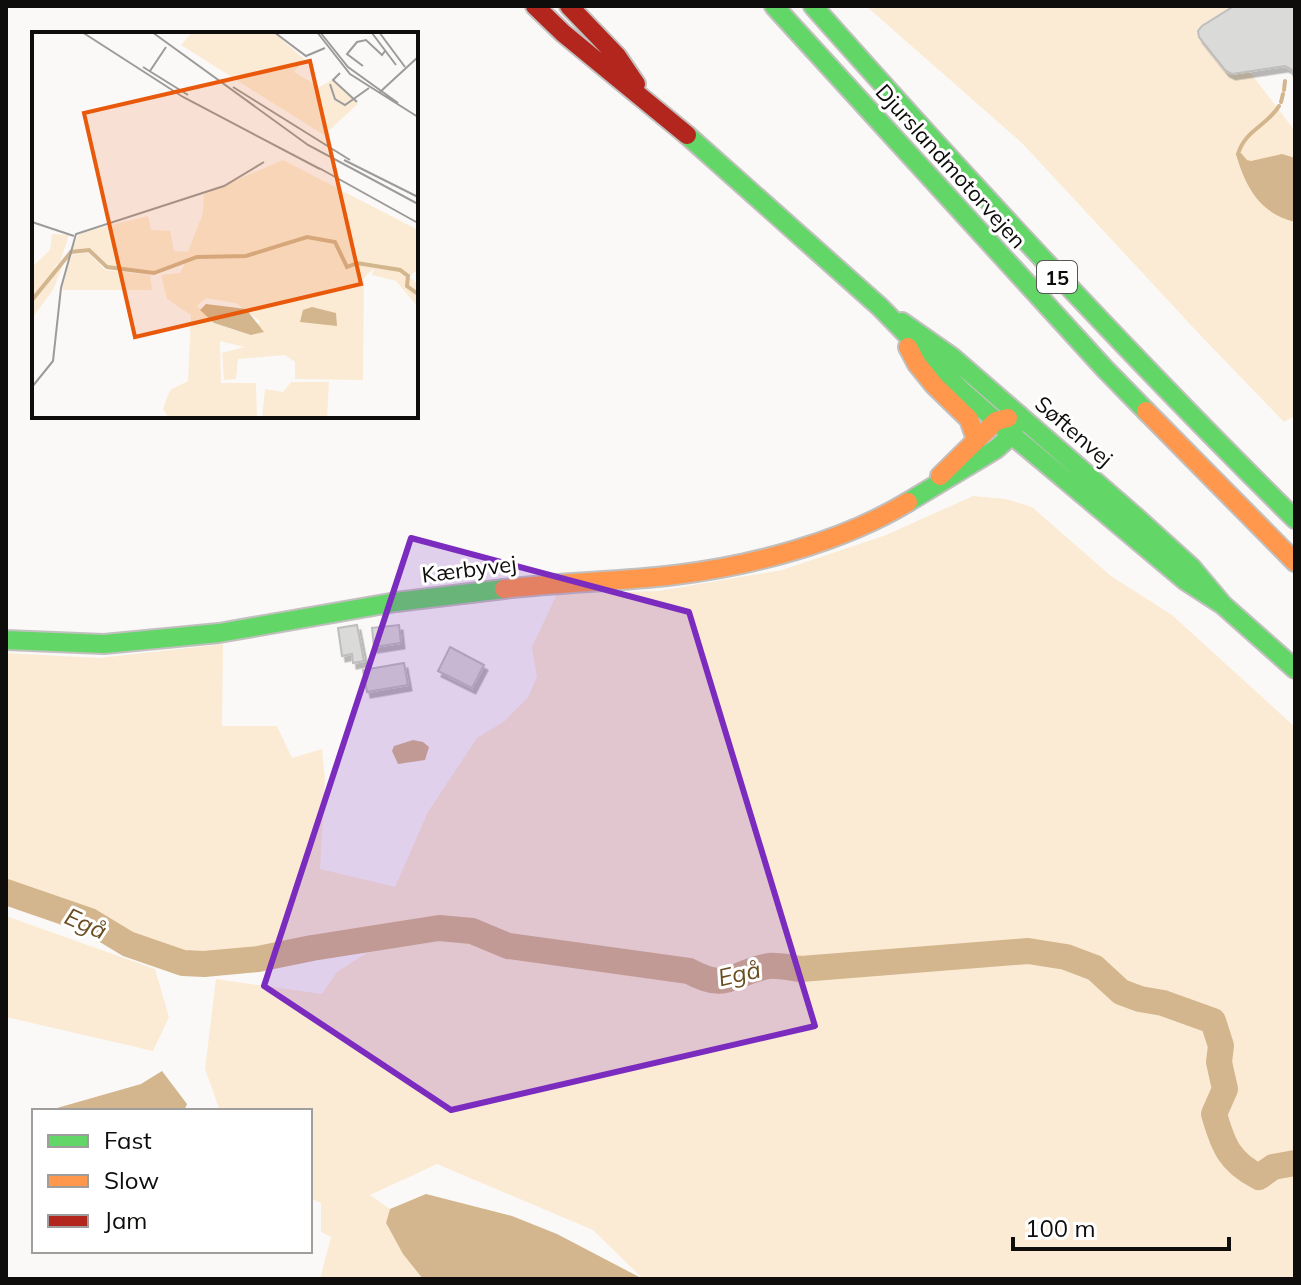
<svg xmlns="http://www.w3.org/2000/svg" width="1301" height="1285" viewBox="0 0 1301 1285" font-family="Mulish,sans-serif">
<defs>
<filter id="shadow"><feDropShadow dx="3.5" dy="5.5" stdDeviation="0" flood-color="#0004"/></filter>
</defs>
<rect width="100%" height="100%" fill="#fbf9f7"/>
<!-- green -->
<path fill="#fbebd4" d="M866 6H1234L1202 26 1198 32 1199 37 1226 71H1249L1295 131V416L1284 422 1201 336 1022 143Z
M973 496 1006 499 1032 507 1111 576 1172 615 1295 727V1279H643L593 1230 437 1164 370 1195 390 1209 386 1223C396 1244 409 1261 423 1279H320L331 1237 321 1232V1203L310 1198V1111H220L205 1069 216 979 322 994 337 972 376 947 375 933 198 961 134 941 95 917 6 887V653L99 658 223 644 222 726H277L292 758 322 749 325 779 320 869 395 887 428 812 477 738 505 721 528 697 537 677 532 647 557 594 658 591 782 570 886 535Z
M6 916 155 969 169 1017 153 1051 6 1017Z"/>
<!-- water -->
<path fill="#d3b68d" d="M1241 153 1247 160 1251 161 1282 154 1295 158V222C1260 214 1245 186 1236 154Z
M413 740 423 742 429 747 425 760 398 764 392 751 394 746Z
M162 1071 187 1104 184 1111H55L57 1108 141 1084Z
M426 1194 512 1216 557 1234 643 1279H423L403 1254 386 1223 390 1209Z"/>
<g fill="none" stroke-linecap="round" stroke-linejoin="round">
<!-- stream -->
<path stroke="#d3b68d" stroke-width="4" d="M1284 90 1285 81
M1281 102 1283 94
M1238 154C1245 130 1268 125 1279 106"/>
<!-- river -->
<path stroke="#d3b68d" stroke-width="26" d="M6 892 90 921 128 944 183 963 204 964 258 959 312 948 439 928 472 931 508 946 689 971C729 993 732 972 769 966 778 965 791 968 801 969L1028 951 1066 957 1095 968 1121 992 1140 999 1163 1003 1213 1021 1221 1046 1219 1062 1225 1089 1214 1114C1223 1145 1229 1162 1259 1177L1273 1167 1295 1163"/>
</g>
<!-- building -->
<path fill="#dadad9" stroke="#bebebe" stroke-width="2" filter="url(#shadow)" d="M1234 6H1295V81L1292 70 1285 66 1232 74 1226 71 1199 37 1198 31 1202 26Z
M357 625 364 661 353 663 352 654 342 656 338 628Z
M399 625 401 643 374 647 372 628Z
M450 647 484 665 472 688 438 671Z
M404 663 408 685 367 692 363 670Z"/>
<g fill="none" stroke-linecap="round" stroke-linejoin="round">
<!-- fast casing -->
<g stroke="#c2c0bf" stroke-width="22">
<path id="fast" d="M774 6 1105 369 1146 411
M813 6C969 182 1128 354 1295 519
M687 135 880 307 962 391 1012 435 1186 581 1223 605
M902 322 952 357 1137 518 1192 568 1223 605 1295 669
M908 502 996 449 1012 435 1019 415
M6 640 104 644 219 633 396 602 504 589"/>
</g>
<!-- slow casing -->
<g stroke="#c2c0bf" stroke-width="22">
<path id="slow" d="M908 347 917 364 934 385 969 419 976 439
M1146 411 1295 562
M940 476 996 421 1008 418
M504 589C561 582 618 582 675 575 751 566 842 542 908 502"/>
</g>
<!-- jam casing -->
<g stroke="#c2c0bf" stroke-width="22">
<path id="jam" d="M535 6 563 33 687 135
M569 6 617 56 636 84"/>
</g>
<!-- fast -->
<use href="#fast" stroke="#63d668" stroke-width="18"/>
<!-- slow -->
<use href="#slow" stroke="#ff974d" stroke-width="18"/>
<!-- jam -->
<use href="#jam" stroke="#b3261e" stroke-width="18"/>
</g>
<!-- marked area -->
<path fill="#7b2cbf" fill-opacity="0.2" stroke="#7b2cbf" stroke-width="6" stroke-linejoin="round" d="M411 538 689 612 815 1026 451 1110 264 986Z"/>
<g text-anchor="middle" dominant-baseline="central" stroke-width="6" stroke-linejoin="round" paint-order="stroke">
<!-- shield labels -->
<rect fill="#fff" stroke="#565654" stroke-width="2" x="1037" y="261" width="40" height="32" rx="6"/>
<g font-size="20" font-weight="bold" fill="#0e0d0b">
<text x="1057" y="277">15</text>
</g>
<!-- street labels -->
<g font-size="22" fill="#0e0d0b" stroke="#fff">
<text transform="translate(951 166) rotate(48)">Djurslandmotorvejen</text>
<text transform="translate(1074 431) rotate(41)">Søftenvej</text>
<text transform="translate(469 569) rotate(-7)">Kærbyvej</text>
</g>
<!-- water labels -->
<g font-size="24" font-style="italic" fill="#6a4e21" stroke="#fff">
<text transform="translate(86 923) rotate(24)">Egå</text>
<text transform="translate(739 973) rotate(-13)">Egå</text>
</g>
</g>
<!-- overview -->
<g transform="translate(32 32)">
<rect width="386" height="386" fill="#fbf9f7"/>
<path d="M160 0H241L272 27 262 40 287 55 300 48 326 72 292 103 149 13ZM251 128 386 198V237L377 245 386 252V275L364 249 340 243 342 236 332 246 331 348 263 347V330L253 323 206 327 204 347 192 348 190 321 212 315 188 309 189 351H224L225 386H137L131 377 138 358 156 349 159 283 135 267 129 243 148 241 154 229 125 240 78 234 60 218H40L47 201 116 184 119 198 138 199 142 219 156 220 171 181 172 162ZM174 266 204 271 229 290 206 299 182 291 165 274ZM20 202 37 203 28 230 20 237 29 233 32 226 31 233 21 258 0 286V235L18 218ZM56 220 73 238 118 243 120 258H30L39 223ZM259 350H297L295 386H230L233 357 251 360Z" fill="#fbebd4" fill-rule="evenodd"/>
<path d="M174 272 214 277 232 300 219 303 182 291 168 278ZM280 275 304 281 305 294 268 290 271 278Z" fill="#d3b68d"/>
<path fill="none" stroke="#d3b68d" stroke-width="4" d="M0 268 39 220 57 218 75 235 122 241 165 225 214 224 275 205 303 210 315 235 325 231 368 238 376 244 375 254 386 262"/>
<path fill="none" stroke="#9c9b99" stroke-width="2" d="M50 0 151 65 288 137M120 0 276 113 386 172M242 0 274 24 293 16M285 0 318 42 386 85M288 0 316 35 366 71M347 0 373 35M340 1 364 33M331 34 315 22 325 10 334 8 350 23 353 19M111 35 156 63M118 39 134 15M308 41 301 48 325 70M298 52 303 67 313 73 337 56M201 55 318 128M348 60 386 25M312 128 386 165M287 136 386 191M0 190 42 204M0 355 21 329 29 256 44 202 192 154 232 130"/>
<path fill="#e8590c" fill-opacity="0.15" stroke="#e8590c" stroke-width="4" d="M278 29 329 252 103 305 52 81Z"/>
<rect width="386" height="386" fill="none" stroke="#0e0d0b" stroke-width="4"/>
</g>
<!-- border -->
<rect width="1301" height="1285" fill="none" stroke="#0e0d0b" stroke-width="16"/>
<!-- legend -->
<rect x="32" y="1109" width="280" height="144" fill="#ffffff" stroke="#9f9e9d" stroke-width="2"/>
<rect x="48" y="1135" width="40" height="12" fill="#63d668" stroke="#9f9e9d" stroke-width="2"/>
<text x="104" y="1149" font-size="24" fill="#0e0d0b">Fast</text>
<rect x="48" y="1175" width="40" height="12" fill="#ff974d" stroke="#9f9e9d" stroke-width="2"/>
<text x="104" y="1189" font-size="24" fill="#0e0d0b">Slow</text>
<rect x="48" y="1215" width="40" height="12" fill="#b3261e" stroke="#9f9e9d" stroke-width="2"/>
<text x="104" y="1229" font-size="24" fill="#0e0d0b">Jam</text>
<!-- scale -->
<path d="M1013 1237v12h216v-12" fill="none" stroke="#0e0d0b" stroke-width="4"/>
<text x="1025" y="1237" font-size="24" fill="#0e0d0b" stroke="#ffffff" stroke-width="6" paint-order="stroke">100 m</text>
</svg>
